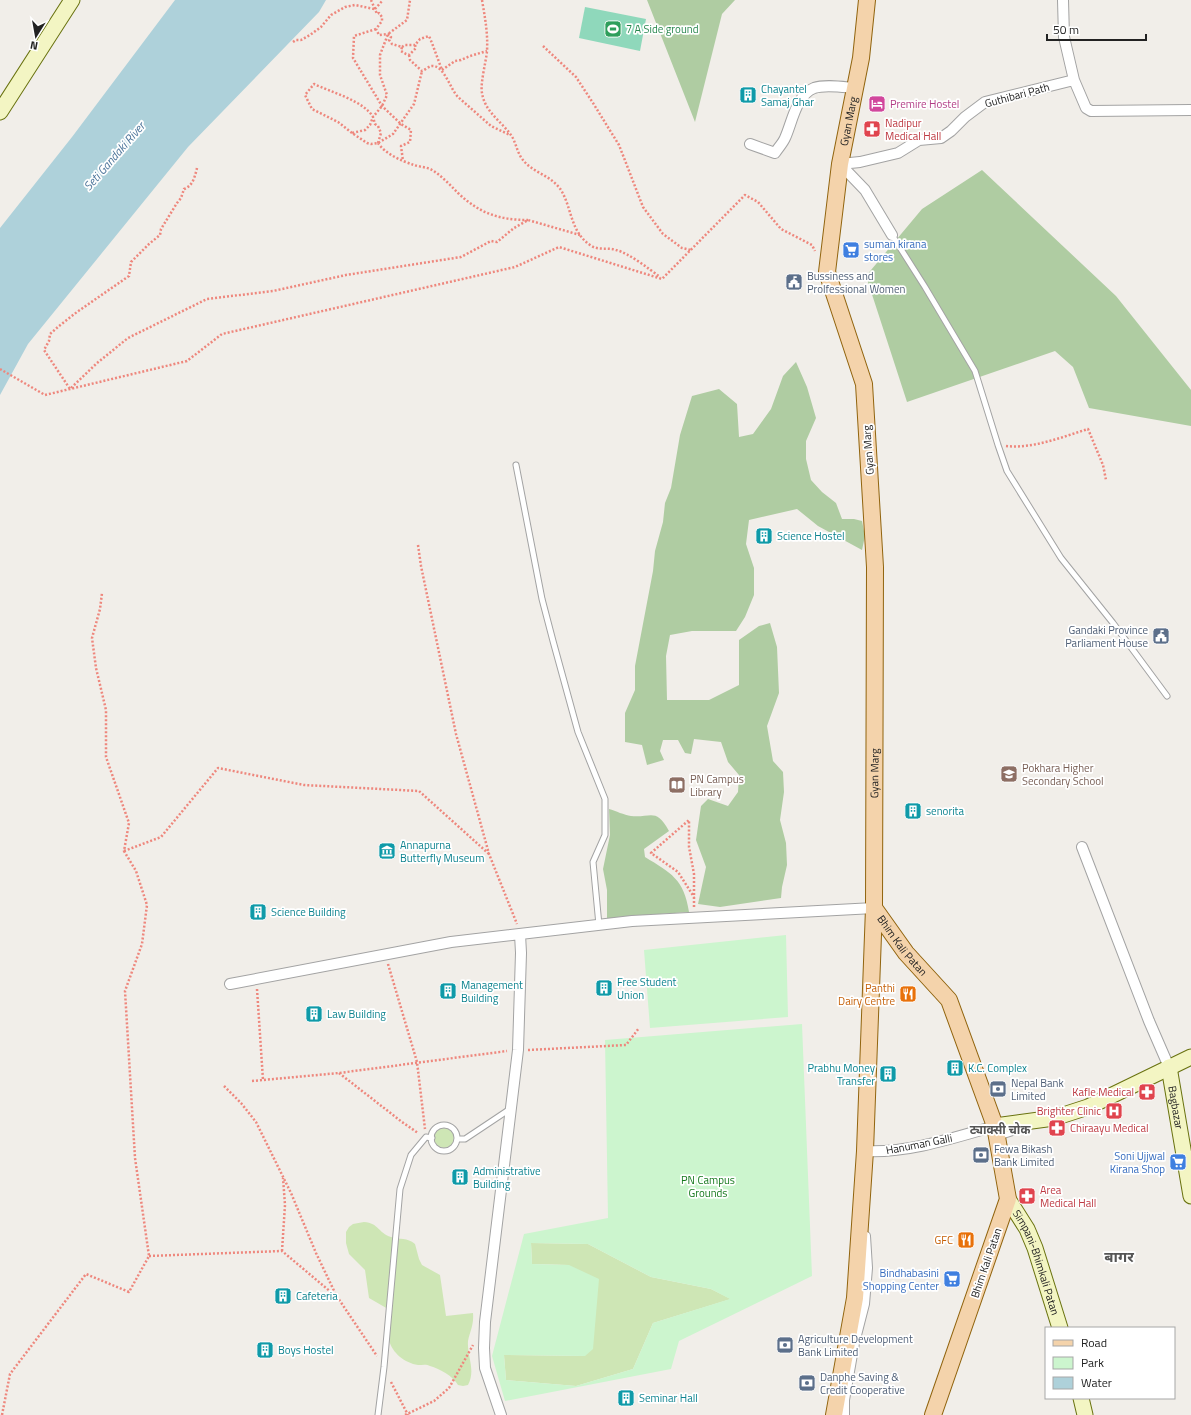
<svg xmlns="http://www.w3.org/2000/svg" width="1191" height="1415" viewBox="0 0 1191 1415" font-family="'Titillium Web','Noto Sans Devanagari',sans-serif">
<rect width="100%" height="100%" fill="#f1eee9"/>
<!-- grass -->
<path fill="#cee6b5" d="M434 1138a10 10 0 1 1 20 0a10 10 0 1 1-20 0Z
M364 1222C379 1223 378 1233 391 1237 400 1240 407 1237 415 1244L419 1259 422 1265 440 1275 446 1316 473 1313C474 1325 470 1331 468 1341 467 1357 476 1370 468 1385L463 1386 458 1385C453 1376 440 1369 430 1366 427 1364 422 1365 418 1365 405 1363 392 1353 389 1340 387 1330 388 1319 388 1309L369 1298 365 1270 349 1254 346 1243V1232L349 1227 353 1224Z
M531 1243 588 1244 651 1277 711 1289 731 1299 653 1323 633 1369 576 1386 506 1380 504 1355 585 1356 569 1265 532 1264Z"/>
<!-- forest -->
<path fill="#afcca2" d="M647 0H735L722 14 695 122Z
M982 170 1116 296 1191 390V426L1089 408 1073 367 1055 351 907 402 866 276 922 209Z
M796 362 807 387 816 418 806 441V459L811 480 822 492 836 503 842 519H854L862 521 865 536 862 550 818 526 797 509 749 520 746 544 754 568V595L745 617 736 631H692L670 635 666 656 667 700H709L739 685V640L759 626 770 623 777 647 779 693 767 726 773 761 783 772 784 792 780 820 786 843 787 865 782 887 781 898 720 907 698 904 706 867 696 840 701 806 708 799 728 806 738 792 739 775 728 762 721 742 694 739 691 754 685 753 678 740H663L660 751 664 760 647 765 642 745 625 742V713L635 690V666L653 571 655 551 663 522 665 503 671 488 680 435 692 396 719 389 737 404 739 437 753 434 771 409 783 376Z
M609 809C616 811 624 815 631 816 651 818 656 807 669 831L644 849 645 857C671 873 684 879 689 912L618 917 607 919V890L603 869 610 835Z"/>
<!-- park -->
<path fill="#ccf5ce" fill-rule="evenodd" d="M786 935 788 1017 650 1028 644 950Z
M802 1024 812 1276 679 1341 671 1369 505 1401 492 1356 524 1234 608 1218 605 1040ZM531 1243 588 1244 651 1277 711 1289 730 1299 653 1323 633 1369 576 1386 506 1380 504 1355 585 1356 593 1349 599 1279 569 1265 532 1264Z"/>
<!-- pitch -->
<path fill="#8fd8bb" d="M585 7 646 19 640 51 579 38Z"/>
<!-- water -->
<path fill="#aed1da" d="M175 0H326L319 12 188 147 28 344 0 395V228L72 137Z"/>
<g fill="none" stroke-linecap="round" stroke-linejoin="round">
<!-- service casing -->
<g stroke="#a3a3a3" stroke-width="7">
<path id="service" d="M892 235 925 287 975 371 998 445 1007 471 1061 558 1113 623 1167 696
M516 465 542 599 553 641 578 732 605 799V835L593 862 599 925
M431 1138a13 13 0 1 1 26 0a13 13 0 1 1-26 0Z
M457 1139H465L510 1109
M378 1415 384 1367 400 1189 411 1155 426 1137 432 1138"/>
</g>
<!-- pedestrian casing -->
<g stroke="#a3a3a3" stroke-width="10">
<path id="pedestrian" d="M997 1136 1022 1128
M845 1415V1400L855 1343 865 1304 868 1268 866 1236"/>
</g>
<!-- minor casing -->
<g stroke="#a3a3a3" stroke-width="12">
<path id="minor" d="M1063 0 1064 37 1074 80
M750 144 775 153C778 148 783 143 785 138 792 123 796 95 814 88 825 84 843 87 854 88
M840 164 860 162 898 153 919 140 941 138 951 131 965 117 985 102 1074 80 1086 108 1091 111 1191 110
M840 164 865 190 892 235
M1082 847 1149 1021 1169 1067
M230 984 451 942 632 921 874 908
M865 1151C909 1153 953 1138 995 1126
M501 1415 485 1368 484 1348 485 1322 518 1050 521 953 520 934"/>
</g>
<!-- secondary casing -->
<g stroke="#69720f" stroke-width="17">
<g id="secondary">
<path d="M0 112 72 0"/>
<path id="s1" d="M1169 1067 1191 1196"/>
<path d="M995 1126 1054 1118 1088 1107 1191 1057"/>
<path id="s2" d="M1008 1199 1027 1229 1035 1248 1060 1328"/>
<path d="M1081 1398 1085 1415"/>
</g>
</g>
<!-- primary casing -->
<g stroke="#91640e" stroke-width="18">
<g id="primary">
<path id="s3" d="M874 908 906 953 949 1000 995 1126 1008 1199 933 1415"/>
<path id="s4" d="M834 1415 855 1298 865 1151 874 908 875 567 864 384 827 272 840 164 861 58 867 0"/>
</g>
</g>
<!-- path -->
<path stroke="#ee877d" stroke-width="2.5" stroke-dasharray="2 2" stroke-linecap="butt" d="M371 0 377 14 379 13 382 17V21L376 29 379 35 388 34 390 35 391 37 389 40 392 44 402 47 401 51 406 54 409 55 416 48 415 45 420 39 429 36 432 43 442 70
M482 0C485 18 488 33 487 51 486 62 480 84 482 93 485 112 501 121 511 135 516 142 517 153 523 160 533 173 551 175 561 190 572 208 570 231 590 245 598 251 607 247 616 250 629 253 649 269 660 277
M375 9 383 0
M376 29 354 36 353 58 382 106 401 124 411 130 410 142 401 146 403 161
M293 42 296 40H301L310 35 321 27 331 15 345 7 355 5 374 9
M543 46 576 77 593 103 619 145 643 207 663 234 682 248 691 250
M402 47 405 45H415
M409 55 410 60 422 71C425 70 428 67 431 66 444 64 450 89 458 97L491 126 510 135
M442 70 455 61 461 60 470 56 487 51
M352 133 338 122 312 109 305 95 314 84C331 92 364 101 373 117L370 125 365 130 352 133 367 143 371 144 378 143 393 134 414 104 422 71
M378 143C385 154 402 161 414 165 420 167 427 167 432 170 442 176 450 185 458 193 479 213 499 220 528 220
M378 143 381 133 378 126 375 124 373 117 382 106 387 95 380 75V55L388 34 407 20 410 0
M197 168C195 176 193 186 184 189L181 198 177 203 161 229 160 235 149 244 131 262 129 276 77 312 59 326 50 334 49 341 44 350 70 389 97 363 128 338 207 299 273 291 346 275 461 257 491 241 497 242 514 228 528 220 580 235
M0 369 45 395 187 361 222 334 515 267 559 247 662 279 745 195 758 202 781 229 812 245 815 251
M1006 446C1033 449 1062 437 1088 429L1103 465 1106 480
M418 545 421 566 456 734 489 854 517 924
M124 851 161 837 218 768 304 785 419 791 489 854
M694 907V874L689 847V820L651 853 678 872 694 897
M388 964 417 1062 425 1129
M257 989 263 1080
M528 1050 626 1045 639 1028
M339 1073 402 1122 418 1133
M252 1081 339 1073 507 1051
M224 1086 241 1103 256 1122 291 1193 316 1253 337 1297
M282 1251 285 1205 283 1178
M149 1256 282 1251 338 1298 377 1356
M391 1382 408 1415
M2 1415 10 1374 86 1274 129 1292 149 1256 135 1158 125 991 142 944 147 905 136 871 124 851 129 823 106 757V710L96 668 92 638 100 609 102 593
M405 1415 434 1401 449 1388 473 1345"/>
<!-- service -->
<use href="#service" stroke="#fff" stroke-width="5"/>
<!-- pedestrian -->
<use href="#pedestrian" stroke="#fff" stroke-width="8"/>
<!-- minor -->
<use href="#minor" stroke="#fff" stroke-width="10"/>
<!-- secondary -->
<use href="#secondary" stroke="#f3f5c3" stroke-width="15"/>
<!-- primary -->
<use href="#primary" stroke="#f4d3ab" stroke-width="16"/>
</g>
<!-- icons -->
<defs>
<g id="stadium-square" transform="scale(0.9)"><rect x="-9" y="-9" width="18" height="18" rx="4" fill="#2e9e5b" stroke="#fff"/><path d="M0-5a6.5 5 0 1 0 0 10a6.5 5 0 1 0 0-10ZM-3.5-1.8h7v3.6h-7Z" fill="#fff"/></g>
<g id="building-square" transform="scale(0.9)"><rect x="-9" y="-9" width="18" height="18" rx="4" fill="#0f9aa8" stroke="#fff"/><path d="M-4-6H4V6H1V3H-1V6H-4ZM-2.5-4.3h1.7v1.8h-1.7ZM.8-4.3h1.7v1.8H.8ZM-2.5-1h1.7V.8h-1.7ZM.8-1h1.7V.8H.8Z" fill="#fff"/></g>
<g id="hotel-square" transform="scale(0.9)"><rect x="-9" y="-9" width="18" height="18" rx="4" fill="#d1479c" stroke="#fff"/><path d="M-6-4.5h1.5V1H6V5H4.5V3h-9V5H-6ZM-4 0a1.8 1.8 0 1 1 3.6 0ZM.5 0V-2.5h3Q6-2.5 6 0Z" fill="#fff"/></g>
<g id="pharmacy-square" transform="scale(0.9)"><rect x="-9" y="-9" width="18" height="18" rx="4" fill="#e0444e" stroke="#fff"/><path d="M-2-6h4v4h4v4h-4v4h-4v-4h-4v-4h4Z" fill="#fff"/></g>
<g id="supermarket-square" transform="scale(0.9)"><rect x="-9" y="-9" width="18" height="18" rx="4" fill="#3f7fe0" stroke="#fff"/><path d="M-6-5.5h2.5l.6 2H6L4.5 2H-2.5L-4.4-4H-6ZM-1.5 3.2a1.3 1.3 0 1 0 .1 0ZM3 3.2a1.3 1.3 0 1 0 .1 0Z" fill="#fff"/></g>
<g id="civic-square" transform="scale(0.9)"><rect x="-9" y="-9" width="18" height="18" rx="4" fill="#5c6f8a" stroke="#fff"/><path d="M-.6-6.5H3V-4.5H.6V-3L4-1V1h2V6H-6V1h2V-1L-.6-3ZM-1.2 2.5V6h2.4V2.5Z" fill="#fff"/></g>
<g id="university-square" transform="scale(0.9)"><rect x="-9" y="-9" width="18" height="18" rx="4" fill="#8d6e63" stroke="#fff"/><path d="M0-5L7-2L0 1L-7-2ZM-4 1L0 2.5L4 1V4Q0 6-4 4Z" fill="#fff"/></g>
<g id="library-square" transform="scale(0.9)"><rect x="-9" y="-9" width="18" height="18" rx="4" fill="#8d6e63" stroke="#fff"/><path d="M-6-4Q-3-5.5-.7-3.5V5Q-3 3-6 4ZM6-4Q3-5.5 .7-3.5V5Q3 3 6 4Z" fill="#fff"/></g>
<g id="museum-square" transform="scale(0.9)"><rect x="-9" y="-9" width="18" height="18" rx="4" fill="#0f9aa8" stroke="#fff"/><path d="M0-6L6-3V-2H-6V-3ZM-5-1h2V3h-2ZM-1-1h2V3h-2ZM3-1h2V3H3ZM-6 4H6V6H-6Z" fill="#fff"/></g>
<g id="restaurant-square" transform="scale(0.9)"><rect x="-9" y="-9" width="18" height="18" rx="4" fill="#e8710a" stroke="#fff"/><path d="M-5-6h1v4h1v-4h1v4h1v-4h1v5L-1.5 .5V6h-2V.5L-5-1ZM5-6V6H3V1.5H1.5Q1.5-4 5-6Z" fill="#fff"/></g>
<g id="bank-square" transform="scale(0.9)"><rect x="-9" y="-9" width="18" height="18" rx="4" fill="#5c6f8a" stroke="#fff"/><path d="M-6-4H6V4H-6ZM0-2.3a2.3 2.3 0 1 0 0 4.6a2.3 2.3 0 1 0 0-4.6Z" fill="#fff"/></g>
<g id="hospital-square" transform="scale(0.9)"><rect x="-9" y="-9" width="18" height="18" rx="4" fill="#e0444e" stroke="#fff"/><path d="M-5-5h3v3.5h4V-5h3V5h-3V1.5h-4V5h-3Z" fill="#fff"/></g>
</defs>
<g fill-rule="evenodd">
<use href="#stadium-square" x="613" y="29"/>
<use href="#building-square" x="748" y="95"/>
<use href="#hotel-square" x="877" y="104"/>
<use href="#pharmacy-square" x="872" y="129"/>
<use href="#supermarket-square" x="851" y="250"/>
<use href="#civic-square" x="794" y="282"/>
<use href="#building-square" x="764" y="536"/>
<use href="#civic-square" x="1161" y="636"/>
<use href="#university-square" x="1009" y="774"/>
<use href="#library-square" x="677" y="785"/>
<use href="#building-square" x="913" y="811"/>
<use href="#museum-square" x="387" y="851"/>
<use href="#building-square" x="258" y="912"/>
<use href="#building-square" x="604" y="988"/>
<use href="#building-square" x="448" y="991"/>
<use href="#restaurant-square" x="908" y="994"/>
<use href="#building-square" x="314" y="1014"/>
<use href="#building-square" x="955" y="1068"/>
<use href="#building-square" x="888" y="1074"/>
<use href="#bank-square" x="998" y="1089"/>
<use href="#pharmacy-square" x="1147" y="1092"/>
<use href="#hospital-square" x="1114" y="1111"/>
<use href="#pharmacy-square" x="1057" y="1128"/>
<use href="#bank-square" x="981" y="1155"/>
<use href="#supermarket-square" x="1178" y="1162"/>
<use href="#building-square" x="460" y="1177"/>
<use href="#pharmacy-square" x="1027" y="1196"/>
<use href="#restaurant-square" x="966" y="1240"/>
<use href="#supermarket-square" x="952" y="1279"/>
<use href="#building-square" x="283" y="1296"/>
<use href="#bank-square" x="785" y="1345"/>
<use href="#building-square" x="265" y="1350"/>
<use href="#bank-square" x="807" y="1383"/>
<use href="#building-square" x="626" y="1398"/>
</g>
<g text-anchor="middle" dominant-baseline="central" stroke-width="3.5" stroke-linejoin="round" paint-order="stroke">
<!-- leisure labels -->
<g font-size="11" fill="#27864d" stroke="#fff" text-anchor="start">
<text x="626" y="29">7 A Side ground</text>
</g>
<!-- culture labels -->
<g font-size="11" fill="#0d838f" stroke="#fff" text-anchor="start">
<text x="761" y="89">Chayantel<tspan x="761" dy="13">Samaj Ghar</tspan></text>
<text x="777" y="536">Science Hostel</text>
<text x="926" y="811">senorita</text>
<text x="400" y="845">Annapurna<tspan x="400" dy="13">Butterfly Museum</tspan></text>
<text x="271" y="912">Science Building</text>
<text x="617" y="982">Free Student<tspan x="617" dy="13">Union</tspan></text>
<text x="461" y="985">Management<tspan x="461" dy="13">Building</tspan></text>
<text x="327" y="1014">Law Building</text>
<text x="875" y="1068" text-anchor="end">Prabhu Money<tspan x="875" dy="13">Transfer</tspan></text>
<text x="968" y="1068">K.C. Complex</text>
<text x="473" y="1171">Administrative<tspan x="473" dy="13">Building</tspan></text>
<text x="296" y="1296">Cafeteria</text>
<text x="278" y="1350">Boys Hostel</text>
<text x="639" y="1398">Seminar Hall</text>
</g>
<!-- street labels -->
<g font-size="11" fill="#222" stroke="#fff">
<text transform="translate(1017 95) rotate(-15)">Guthibari Path</text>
<text stroke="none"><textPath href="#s4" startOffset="1304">Gyan Marg</textPath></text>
<text transform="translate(868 450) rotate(-94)">Gyan Marg</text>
<text stroke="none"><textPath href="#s4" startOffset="644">Gyan Marg</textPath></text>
<text stroke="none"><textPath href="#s3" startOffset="47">Bhim Kali Patan</textPath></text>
<text stroke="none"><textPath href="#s1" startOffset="41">Bagbazar</textPath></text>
<text transform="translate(919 1144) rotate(-11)">Hanuman Galli</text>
<text transform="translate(986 1263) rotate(-71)">Bhim Kali Patan</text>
<text stroke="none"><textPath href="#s2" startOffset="70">Simpani-Bhimkali Patan</textPath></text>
</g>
<!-- hotel labels -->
<g font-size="11" fill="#b23c85" stroke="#fff" text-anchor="start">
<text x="890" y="104">Premire Hostel</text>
</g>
<!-- health labels -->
<g font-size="11" fill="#be3a42" stroke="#fff" text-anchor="start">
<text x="885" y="123">Nadipur<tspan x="885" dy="13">Medical Hall</tspan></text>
<text x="1134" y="1092" text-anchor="end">Kafle Medical</text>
<text x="1101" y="1111" text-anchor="end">Brighter Clinic</text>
<text x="1070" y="1128">Chiraayu Medical</text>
<text x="1040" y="1190">Area<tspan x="1040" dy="13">Medical Hall</tspan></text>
</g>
<!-- shop labels -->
<g font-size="11" fill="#366cbe" stroke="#fff" text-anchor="end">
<text x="864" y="244" text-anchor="start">suman kirana<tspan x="864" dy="13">stores</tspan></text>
<text x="1165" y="1156">Soni Ujjwal<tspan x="1165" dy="13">Kirana Shop</tspan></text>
<text x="939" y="1273">Bindhabasini<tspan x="939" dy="13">Shopping Center</tspan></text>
</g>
<!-- service labels -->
<g font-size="11" fill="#4e5e75" stroke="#fff" text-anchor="start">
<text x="807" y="276">Bussiness and<tspan x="807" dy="13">Prolfessional Women</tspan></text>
<text x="1148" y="630" text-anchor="end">Gandaki Province<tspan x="1148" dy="13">Parliament House</tspan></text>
<text x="1011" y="1083">Nepal Bank<tspan x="1011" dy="13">Limited</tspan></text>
<text x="994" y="1149">Fewa Bikash<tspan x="994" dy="13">Bank Limited</tspan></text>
<text x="798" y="1339">Agriculture Development<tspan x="798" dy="13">Bank Limited</tspan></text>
<text x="820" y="1377">Danphe Saving &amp;<tspan x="820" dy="13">Credit Cooperative</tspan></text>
</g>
<!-- education labels -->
<g font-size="11" fill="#785e54" stroke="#fff" text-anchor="start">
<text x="1022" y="768">Pokhara Higher<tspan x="1022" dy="13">Secondary School</tspan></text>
<text x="690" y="779">PN Campus<tspan x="690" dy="13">Library</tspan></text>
</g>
<!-- food labels -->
<g font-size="11" fill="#c56008" stroke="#fff" text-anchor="end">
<text x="895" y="988">Panthi<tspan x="895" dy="13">Dairy Centre</tspan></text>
<text x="953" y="1240">GFC</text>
</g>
<!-- park labels -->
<g font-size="11" fill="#16791d" stroke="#fff">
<text x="708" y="1180">PN Campus<tspan x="708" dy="13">Grounds</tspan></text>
</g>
<!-- water labels -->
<g font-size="12" font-style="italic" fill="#4e769b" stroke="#fff">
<text transform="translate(114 156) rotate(-49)">Seti Gandaki River</text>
</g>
<!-- neighbourhood labels -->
<g font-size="12" font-weight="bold" fill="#555" stroke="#fff">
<text x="1000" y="1129">ट्याक्सी चोक</text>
</g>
<!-- district labels -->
<g font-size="15" font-weight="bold" fill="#555" stroke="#fff">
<text x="1119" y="1256">बागर</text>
</g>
</g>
<!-- legend -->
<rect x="1045" y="1327" width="130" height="72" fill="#ffffff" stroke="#a7a7a7"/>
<rect x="1053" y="1340" width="20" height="6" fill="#f4d3ab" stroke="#a7a7a7"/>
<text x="1081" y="1347" font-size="12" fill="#222222">Road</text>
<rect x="1053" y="1357" width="20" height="12" fill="#ccf5ce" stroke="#a7a7a7"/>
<text x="1081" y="1367" font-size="12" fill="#222222">Park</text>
<rect x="1053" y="1377" width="20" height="12" fill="#aed1da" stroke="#a7a7a7"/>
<text x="1081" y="1387" font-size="12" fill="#222222">Water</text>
<!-- north arrow -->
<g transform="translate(36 36) rotate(191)" stroke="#ffffff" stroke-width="3" paint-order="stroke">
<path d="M0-3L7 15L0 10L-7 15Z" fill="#222222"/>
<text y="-6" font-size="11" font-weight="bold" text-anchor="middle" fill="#222222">N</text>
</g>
<!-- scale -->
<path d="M1047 34v6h99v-6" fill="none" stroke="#222222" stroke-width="2"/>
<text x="1053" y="34" font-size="12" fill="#222222" stroke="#ffffff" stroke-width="3" paint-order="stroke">50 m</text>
</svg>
